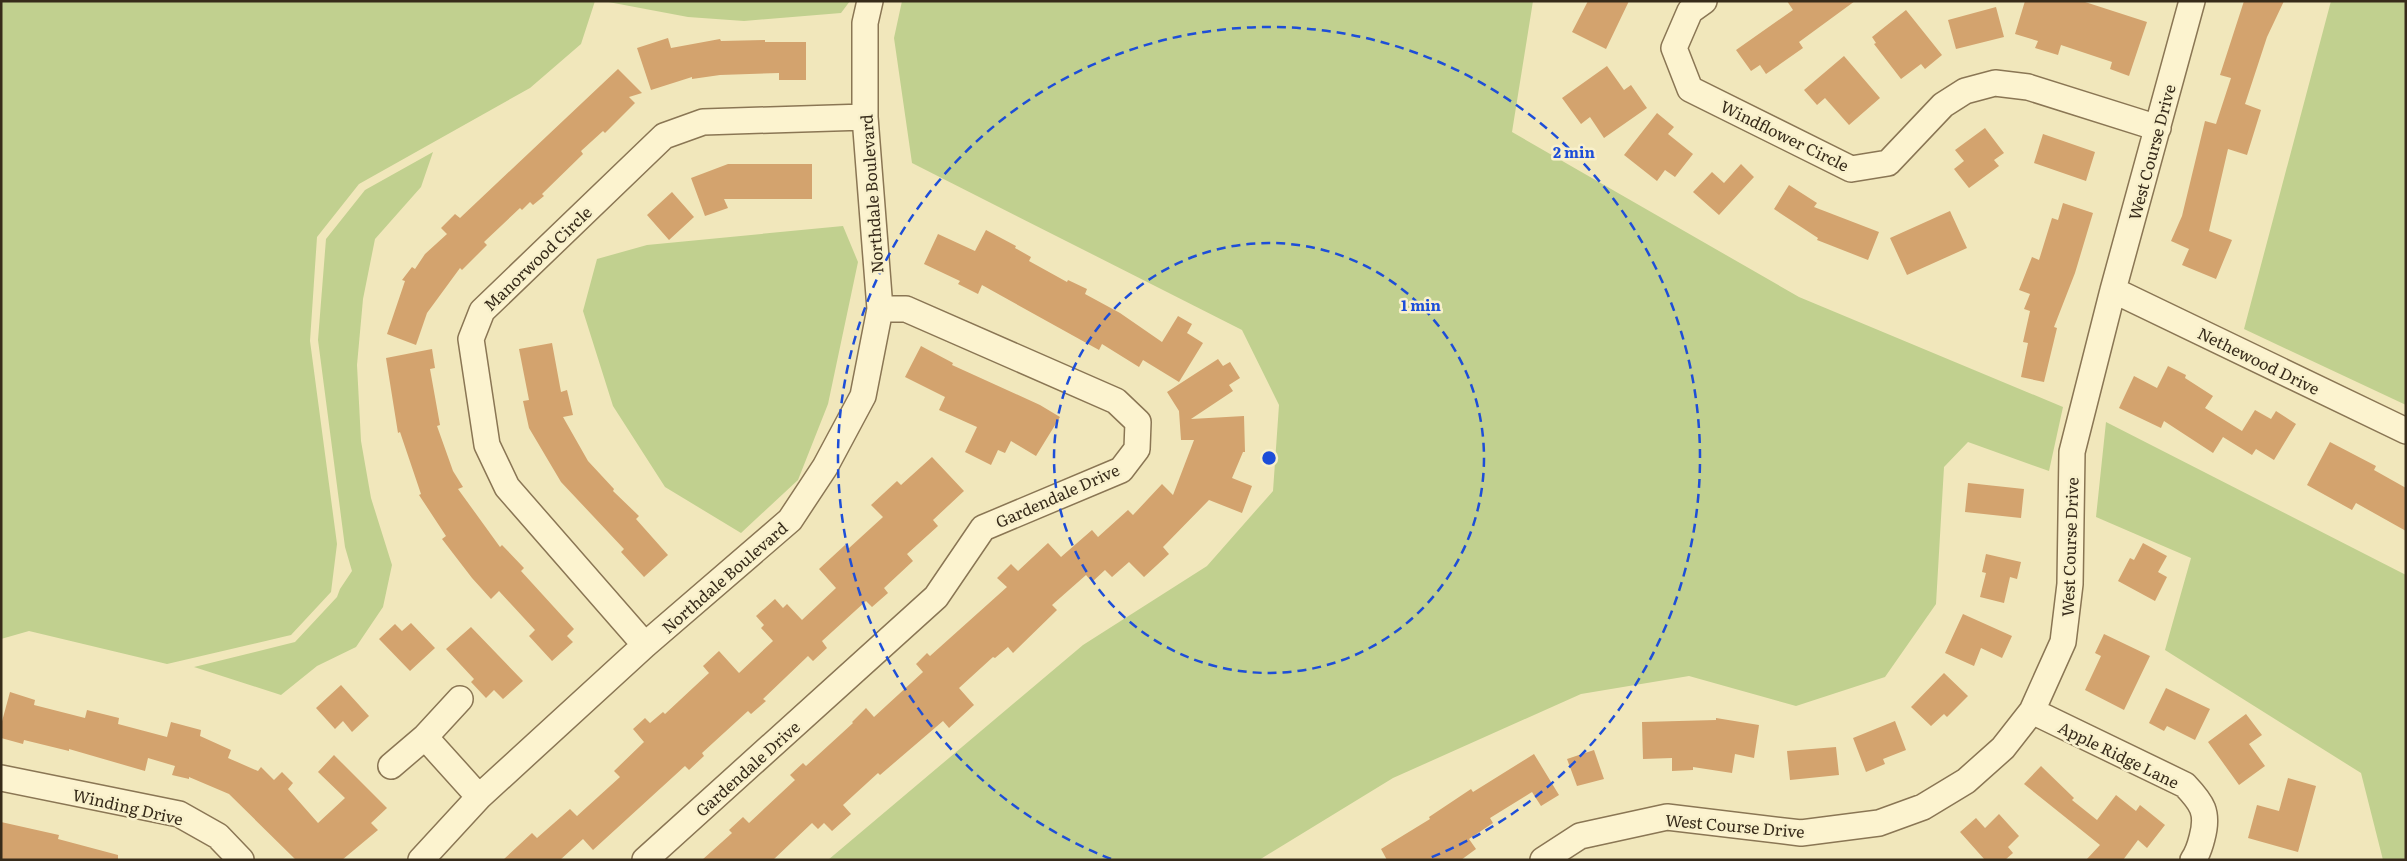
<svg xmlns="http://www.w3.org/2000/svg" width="2407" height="861" viewBox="0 0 2407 861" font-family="Literata,serif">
<rect width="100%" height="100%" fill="#f1e7bb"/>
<!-- green -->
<path fill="#c1d08f" d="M1 1H595L581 44 530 88 359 184 317 237 310 341 337 544 331 592 291 635 167 664 29 631 1 639Z
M603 1H850L841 13 744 21 688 17Z
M902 1H1533L1512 132 1799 297 2063 407 2049 471 1968 442 1944 467 1936 604 1885 677 1796 706 1689 676 1581 694 1393 778 1259 860H828L1083 645 1207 566 1273 491 1279 405 1242 330 912 163 894 38Z
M2331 1H2406V405L2244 329Z
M433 152 421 187 375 239 363 299 357 365 361 441 371 498 392 565 383 607 356 647 317 666 281 695 194 667 295 642 337 597 340 589 352 571 345 547 318 340 326 239 365 190Z
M843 226 858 262 828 404 798 480 741 533 665 487 613 406 583 311 597 259 647 245Z
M2106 422 2406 575V860H2383L2361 773 2165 650 2191 558 2096 517Z"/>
<!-- building -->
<path fill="#d3a36e" d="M1588 1H1629L1606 49 1572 32Z
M1787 1H1855L1799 42 1803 48 1766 74 1760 65 1751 71 1736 50 1793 10Z
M2025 1H2082L2147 22 2129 76 2110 69 2112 62 2061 45 2058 55 2035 48 2038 41 2015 34Z
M2244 1H2284L2267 37 2245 104 2261 110 2247 155 2228 149 2209 231 2232 240 2216 279 2182 265 2189 249 2171 241 2182 216 2205 121 2216 124 2231 78 2220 75Z
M1996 7 2004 37 1956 49 1948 20Z
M1906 10 1942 55 1925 69 1921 64 1901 79 1874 44 1876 43 1872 37Z
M668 38 671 48 720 39 721 41 765 40V42H806V80H779V73L720 75 692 79V77L651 90 637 48Z
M1844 56 1880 98 1849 125 1825 98 1817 105 1804 90Z
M1607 66 1624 90 1631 85 1647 108 1604 138 1590 117 1581 124 1562 98Z
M618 69 642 93 629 97 635 103 605 133 603 131 581 151 583 154 542 194 544 196 533 205 530 202 522 210 520 208 484 242 487 245 462 270 460 268 427 313 416 345 387 334 405 281 402 280 412 267 415 269 425 254 447 234 441 228 455 214 460 218Z
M1657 113 1674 127 1668 134 1693 154 1675 177 1665 170 1657 181 1624 155Z
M1985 128 2004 153 1994 160 1999 166 1969 188 1954 169 1964 161 1955 150Z
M2043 134 2095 152 2086 181 2034 163Z
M728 164H812V199H724L728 208 705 216 691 178Z
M1741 164 1754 177 1719 215 1693 192 1712 172 1724 183Z
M1789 185 1817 203 1814 207 1879 232 1868 260 1817 240 1818 238 1774 209Z
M672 192 694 217 669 240 647 215Z
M2063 203 2093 213 2075 273 2054 327 2057 328 2044 382 2021 377 2028 343 2023 342 2030 311 2024 309 2030 294 2019 290 2032 257 2039 260 2052 218 2058 220Z
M1950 211 1967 248 1907 275 1890 238Z
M986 230 1016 246 1015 248 1031 257 1029 261 1067 282 1068 280 1087 289 1085 294 1120 313 1162 342 1178 316 1192 324 1187 333 1203 343 1179 382 1143 360 1139 367 1102 344 1099 350 982 285 978 294 958 284 960 281 924 264 938 234 975 251Z
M552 343 561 392 567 390 573 415 563 417 588 461 614 489 613 491 639 516 636 519 668 555 644 577 621 552 624 549 561 482 529 428 523 401 529 400 519 349Z
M921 346 953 363 952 365 1040 405 1060 417 1036 456 1011 441 1005 453 998 450 991 465 965 452 977 427 939 410 945 397 905 377Z
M432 349 435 368 430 369 440 425 437 426 453 471 463 487 458 489 500 547 502 545 524 568 521 571 574 629 567 636 573 642 552 661 529 636 535 630 499 591 491 599 472 578 442 539 446 536 419 495 421 494 400 432 398 433 386 358Z
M1218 359 1223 366 1230 362 1240 378 1229 385 1233 391 1191 419 1244 416 1245 452H1243L1232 478 1252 486 1242 513 1209 500 1163 547 1169 554 1144 577 1129 562 1112 577 1105 570 1092 582 1086 575 1052 605 1057 610 1013 653 1008 647 995 658 993 657 959 688 974 705 949 728 943 721 880 775 878 773 843 805 851 814 832 831 824 823 818 829 812 823 773 860H702L732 833 729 830 743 817 749 823 795 780 790 775 803 763 806 766 853 723 852 722 866 708 874 717 923 672 916 664 927 653 930 656 1007 587 997 578 1011 564 1018 571 1048 543 1061 557 1092 530 1098 537 1128 510 1133 515 1162 484 1173 495 1194 440H1181L1179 411 1167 392Z
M2168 366 2186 375 2185 378 2213 396 2205 408 2242 431 2255 410 2271 419 2276 411 2296 424 2274 460 2256 449 2252 455 2223 437 2213 453 2164 421 2161 428 2119 408 2134 376 2157 388Z
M2330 442 2376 466 2374 470 2406 488V531L2356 503 2352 510 2307 485Z
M932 457 964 491 933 520 938 526 907 554 913 561 884 588 888 593 872 607 866 601 822 641 827 648 813 661 808 656 763 699 766 701 751 714 748 711 702 753 704 756 689 770 685 766 593 850 583 839 560 860H503L532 833 537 838 570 809 577 816 620 777 614 771 644 742 633 729 645 718 650 723 663 712 665 714 709 673 703 666 719 651 739 673 773 641 761 628 764 625 756 616 775 599 783 608 787 604 802 620 836 588 819 569 845 545 848 549 883 517 871 505 897 481 901 485Z
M1968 483 2024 489 2021 518 1965 512Z
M2143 543 2167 556 2158 572 2167 577 2155 601 2118 581 2130 558 2134 560Z
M1986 554 2021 562 2017 579 2010 577 2004 603 1980 597 1986 573 1982 572Z
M1963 614 2012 636 2002 658 1981 648 1974 666 1945 653Z
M411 623 435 648 410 671 379 639 395 624 402 631Z
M471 627 523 681 503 699 494 690 486 698 471 682 474 679 446 649Z
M2104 634 2150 656 2124 710 2085 690 2101 656 2095 653Z
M1944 673 1968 696 1947 717 1944 714 1931 726 1911 707Z
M341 685 369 716 352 732 343 721 335 729 316 708Z
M2166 688 2210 709 2195 740 2167 726 2164 731 2149 723Z
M10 692 35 700 34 705 85 718 87 710 119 718 118 724 167 737 171 722 201 730 200 736 231 750 228 758 258 771 261 767 274 780 282 772 293 783 288 789 318 823 345 798 318 772 334 755 387 808 371 823 378 830 342 860H296L229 794 189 777V779L172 775 175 766 148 758 145 771 69 749V751L24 740 23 744 1 738V725Z
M2246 714 2262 735 2249 744 2265 766 2239 785 2208 742Z
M1716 718 1759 725 1754 758 1735 754 1732 773 1693 767V770L1672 771V758L1643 759 1642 722 1716 720Z
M1895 721 1906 750 1883 759 1885 764 1866 772 1853 738Z
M1836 747 1839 775 1790 780 1787 751Z
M1594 750 1604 779 1577 786 1567 759Z
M1534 754 1559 795 1541 806 1532 792 1490 818 1493 823 1469 839 1476 849 1461 860H1387L1381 849 1430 819 1429 817 1471 789 1473 792Z
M2041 766 2074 798 2072 800 2097 820 2116 795 2136 811 2140 805 2165 825 2147 848 2138 840 2123 860H2086L2100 845 2024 784Z
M2288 778 2316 786 2298 852 2248 838 2257 805 2279 811Z
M1999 814 2019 836 2008 847 2013 853 2005 860H1985L1960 832 1976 818 1985 828Z
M1 822 59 835 58 839 118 855V860H1Z"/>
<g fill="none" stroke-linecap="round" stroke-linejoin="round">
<!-- minor casing -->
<g stroke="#8a7654" stroke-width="28">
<path id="minor" d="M1704 1 1690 11 1674 48 1690 89 1851 169 1888 163 1943 105 1965 91 1995 83 2028 87 2158 128
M2113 290 2406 431
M645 645 507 487 487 445 471 339 482 311 664 136 703 122 865 117
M2032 711 2185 785C2202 803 2209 812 2202 838 2200 846 2198 853 2193 860
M425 737 479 797
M391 766 425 737 460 699
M1 778 179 814 218 836 241 860
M421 860 479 797 645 645 790 520 825 467 863 396 880 309 865 117V23L870 1
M645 860 936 597 983 528 1121 470 1137 449 1138 422 1116 401 906 309H880
M1543 860 1580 836 1667 817 1801 833 1879 823 1923 807 1966 781 2003 748 2032 711 2063 642 2070 584 2072 452 2113 290 2192 1"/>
</g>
<!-- minor -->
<use href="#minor" stroke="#fcf3cf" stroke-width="25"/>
</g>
<!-- distance rings -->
<g fill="none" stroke="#1d4ed8" stroke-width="2.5" stroke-dasharray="9 6">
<circle cx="1269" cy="458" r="215"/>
<path d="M1111 859A431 431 0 1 1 1427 859"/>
</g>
<g text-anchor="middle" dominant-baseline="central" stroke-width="5" stroke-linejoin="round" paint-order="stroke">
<!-- street labels -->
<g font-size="16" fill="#372b1a" stroke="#f8f0cb">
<text transform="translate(1785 135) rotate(26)">Windflower Circle</text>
<text transform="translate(2151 152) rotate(-75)">West Course Drive</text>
<text transform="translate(871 194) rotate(-94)">Northdale Boulevard</text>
<text transform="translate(537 258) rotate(-44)">Manorwood Circle</text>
<text transform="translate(2259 360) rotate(26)">Nethewood Drive</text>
<text transform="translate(1057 495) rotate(-24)">Gardendale Drive</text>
<text transform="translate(2069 547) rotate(-88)">West Course Drive</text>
<text transform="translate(724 577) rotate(-41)">Northdale Boulevard</text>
<text transform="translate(2119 754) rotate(26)">Apple Ridge Lane</text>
<text transform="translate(747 768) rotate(-42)">Gardendale Drive</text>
<text transform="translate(128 806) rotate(13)">Winding Drive</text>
<text transform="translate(1735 825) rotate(5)">West Course Drive</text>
</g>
</g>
<circle cx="1269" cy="458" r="8" fill="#1d4ed8" stroke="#f8f0cb" stroke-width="2.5"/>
<g font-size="15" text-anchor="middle" font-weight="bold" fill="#1d4ed8" stroke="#f8f0cb" stroke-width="5" stroke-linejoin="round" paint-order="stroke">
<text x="1574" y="158">2 min</text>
<text x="1421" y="311">1 min</text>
</g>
<!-- border -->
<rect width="2407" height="861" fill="none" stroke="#372b1a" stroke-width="5"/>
</svg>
